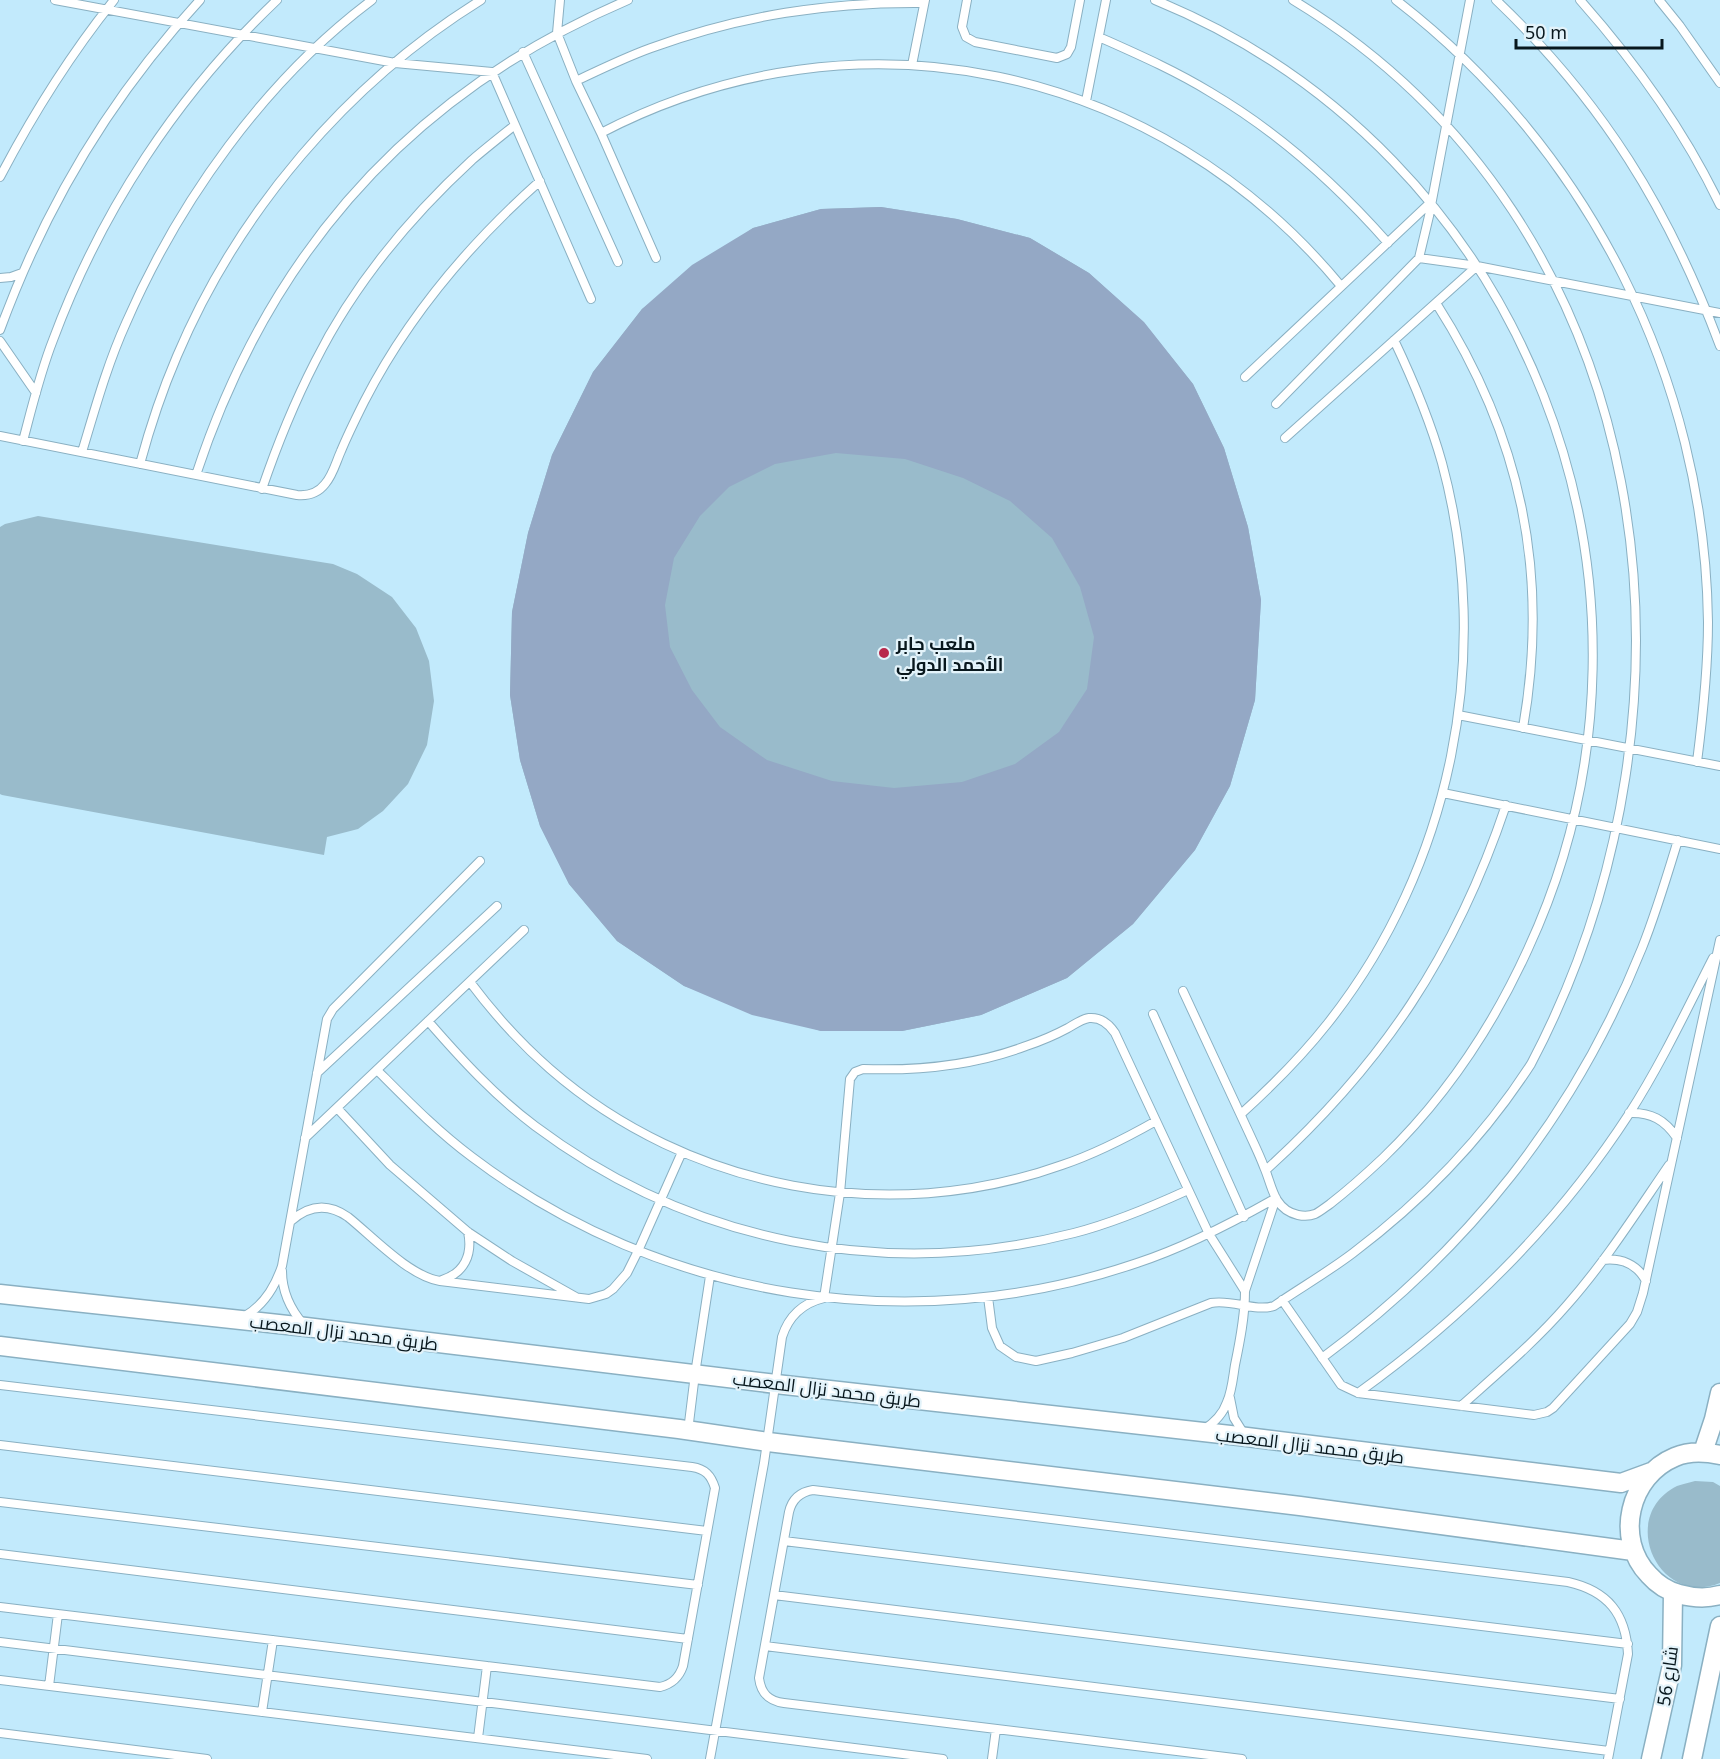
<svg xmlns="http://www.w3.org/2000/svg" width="1720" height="1759" viewBox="0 0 1720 1759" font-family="'Noto Sans',Cairo,sans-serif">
<rect width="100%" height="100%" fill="#c2eafc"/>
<!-- green -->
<path fill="#99bbcb" d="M881 207 957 219 1030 238 1089 273 1144 323 1193 384 1224 448 1248 527 1261 600 1255 700 1230 786 1195 850 1133 924 1067 978 981 1015 902 1031H821L684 986 617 941 569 884 540 826 520 760 510 695 512 612 528 533 552 455 593 372 642 309 753 228 821 209Z
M38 516 333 564 357 574 392 597 416 628 429 661 434 701 427 745 408 784 383 811 358 829 327 837 324 855 2 795 0 794V527L5 524Z
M1695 1481 1713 1482 1720 1486V1583C1658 1608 1617 1516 1677 1486 1682 1484 1689 1483 1695 1481Z"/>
<!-- building -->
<path fill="#94a8c5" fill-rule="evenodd" d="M881 207 957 219 1030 238 1089 273 1144 322 1193 384 1224 448 1248 527 1261 600 1255 700 1230 786 1195 850 1133 924 1067 978 981 1015 902 1031H821L752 1015 684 986 617 941 569 884 540 826 520 760 510 695 512 612 528 533 552 455 593 372 642 309 692 265 753 228 821 209ZM836 453 905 459 963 478 1010 501 1052 538 1080 587 1094 637 1087 689 1059 732 1015 764 962 782 894 788 832 781 767 760 720 727 692 690 670 647 665 605 674 558 700 516 729 487 775 464Z"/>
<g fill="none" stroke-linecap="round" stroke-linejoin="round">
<!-- service casing -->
<g stroke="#8ab0c2" stroke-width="10">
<path id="service" d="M55 0 395 63 492 72 591 299
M560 0 557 33 576 81 601 133 656 258
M967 0 962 27 966 37 975 42 1057 58 1067 54 1071 47 1080 0
M1155 0C1525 151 1696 586 1528 949 1493 1026 1444 1099 1383 1158 1366 1174 1348 1190 1330 1204 1327 1206 1318 1213 1315 1214 1310 1216 1303 1216 1298 1215 1289 1213 1282 1208 1277 1200 1271 1190 1269 1178 1264 1167 1260 1156 1255 1146 1250 1135 1228 1087 1205 1039 1183 991
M1396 0C1588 148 1705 379 1708 622 1708 669 1703 715 1697 762
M1496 0C1602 101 1669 209 1720 346
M1580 0C1635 62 1684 130 1720 205
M1659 0 1680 26 1720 83
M1099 37C1137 54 1174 70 1210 92 1278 132 1336 184 1388 243
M523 52 618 262
M912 65 925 0
M576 81C601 69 626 57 651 48 741 15 829 2 924 3
M1086 101 1106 0
M601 133C857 0 1158 65 1341 286
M0 177C33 114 70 55 114 0
M1419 258 1477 266 1720 313
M0 278 11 277 22 273
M1436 303C1521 436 1550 573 1523 728
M0 330C45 207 111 96 200 0
M0 341 36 393
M1245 377 1431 202
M1276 404 1419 258 1429 216 1470 0
M0 436 297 495C308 496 318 493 325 484 333 475 336 462 341 451 348 434 356 418 364 402 408 316 468 245 540 181
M1285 438 1477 266
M23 441C32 407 40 373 53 340 101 211 177 95 277 0
M82 452C95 409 107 365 126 323 179 201 265 80 372 0
M140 464C150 427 162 391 177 356 238 212 347 83 481 0
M196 475C269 253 412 92 628 0
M262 489C277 445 294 403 315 362 353 286 410 217 472 160 486 148 500 137 515 125
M1458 715 1720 766
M1443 793 1720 849
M470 982C494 1014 520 1043 550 1069 689 1190 888 1227 1062 1165 1095 1154 1126 1138 1156 1121
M1153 1014 1244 1217
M428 1021C461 1059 495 1096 535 1126 691 1243 885 1281 1074 1233 1113 1223 1151 1207 1188 1190
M377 1070C407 1100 437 1131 472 1157 661 1300 912 1340 1137 1263 1186 1247 1232 1223 1276 1198
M317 1073 497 906
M337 1108 390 1165 468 1232 512 1261 576 1297
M1629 1113C1651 1112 1665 1120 1677 1138
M1241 1114C1272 1086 1302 1056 1328 1023 1452 866 1494 655 1442 463 1430 420 1413 380 1394 340
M305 1138 524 930
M1266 1170C1383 1064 1456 954 1506 805
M291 1221C309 1205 328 1203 348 1217 373 1237 409 1276 440 1281L589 1299 606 1294 613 1289 627 1273 638 1251 682 1152
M1603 1260C1621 1258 1637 1264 1646 1281
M282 1271C282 1291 290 1309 304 1325
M442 1280C464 1273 473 1255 468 1232
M988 1297 992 1328 1000 1346 1016 1357 1036 1361 1072 1353 1123 1338 1211 1303C1233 1299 1254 1312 1274 1306 1300 1288 1328 1272 1353 1253 1422 1201 1484 1137 1531 1064 1720 705 1661 223 1293 0
M1282 1300 1341 1385 1358 1393 1534 1415 1547 1412 1553 1408 1630 1324 1637 1312 1643 1293 1720 940
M245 1316C264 1305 275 1287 282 1266L327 1019 333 1009 480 861
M1322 1358C1468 1250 1574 1117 1642 948 1656 913 1667 876 1678 840
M0 1385 692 1467C705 1469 711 1475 715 1488L683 1666C679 1678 672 1684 660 1687L0 1607
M1358 1393C1465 1316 1557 1225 1629 1114 1661 1064 1686 1011 1713 958
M1230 1398 1234 1418 1244 1434
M1461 1406C1498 1373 1535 1342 1567 1305 1605 1262 1636 1213 1669 1165
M1203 1430C1214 1423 1223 1414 1227 1402 1232 1391 1233 1377 1235 1365 1240 1341 1245 1316 1245 1291L1276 1198
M688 1431 695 1374 710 1276
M0 1445 707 1531
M0 1502 698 1585
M784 1541 1628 1644
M0 1554 688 1639
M774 1595 1620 1699
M0 1642 943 1759
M765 1646 1609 1751
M0 1680 647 1759
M49 1686 58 1614
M262 1712 273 1640
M0 1733 207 1759
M478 1738 487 1666
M710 1759 764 1463 782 1337C789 1315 803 1303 824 1298L840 1193 850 1079 855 1072 863 1069C919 1071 973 1066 1026 1046 1041 1041 1055 1035 1068 1028 1075 1024 1082 1019 1089 1018 1101 1017 1109 1024 1115 1033L1209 1234 1245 1291
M992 1759 996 1729
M1242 1759 784 1703C769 1701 761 1694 759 1678L789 1512C792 1499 800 1492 813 1490L1568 1582C1608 1591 1626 1614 1628 1654L1608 1759"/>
</g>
<!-- tertiary casing -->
<g stroke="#8ab0c2" stroke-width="21">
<path id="tertiary" d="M0 1294 306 1327 776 1384 1239 1436 1621 1483 1651 1472
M0 1346 679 1429 768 1442 1300 1506 1633 1551
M1703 1452 1714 1419 1720 1393
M1720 1455C1706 1452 1689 1451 1675 1457 1629 1476 1614 1539 1649 1575 1657 1584 1668 1591 1679 1594 1693 1598 1706 1599 1720 1595
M1651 1759 1672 1665 1673 1593
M1692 1759 1720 1626"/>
</g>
<!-- service -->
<use href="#service" stroke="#fff" stroke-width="8"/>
<!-- tertiary -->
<use href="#tertiary" stroke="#fff" stroke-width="18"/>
</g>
<!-- markers -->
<circle fill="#b8284b" stroke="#e3f3fa" stroke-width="2" cx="884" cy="653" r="6"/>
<g text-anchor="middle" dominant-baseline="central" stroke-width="4.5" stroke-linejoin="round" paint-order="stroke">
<!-- poi labels -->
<g font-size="18" font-weight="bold" fill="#08171d" stroke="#e3f3fa" text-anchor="start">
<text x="896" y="643">ملعب جابر<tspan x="896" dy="21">الأحمد الدولي</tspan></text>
</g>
<!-- street labels -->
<g font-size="18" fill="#08171d" stroke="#e3f3fa">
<text transform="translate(344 1332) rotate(7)">طريق محمد نزال المعصب</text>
<text transform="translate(827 1389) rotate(7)">طريق محمد نزال المعصب</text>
<text transform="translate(1310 1445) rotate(7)">طريق محمد نزال المعصب</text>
<text transform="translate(1667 1676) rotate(-82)">شارع 56</text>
</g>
</g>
<!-- scale -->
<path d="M1516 39v9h146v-9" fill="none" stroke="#08171d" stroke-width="3"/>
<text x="1525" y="39" font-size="18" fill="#08171d" stroke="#e3f3fa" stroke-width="4.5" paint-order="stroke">50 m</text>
</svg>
